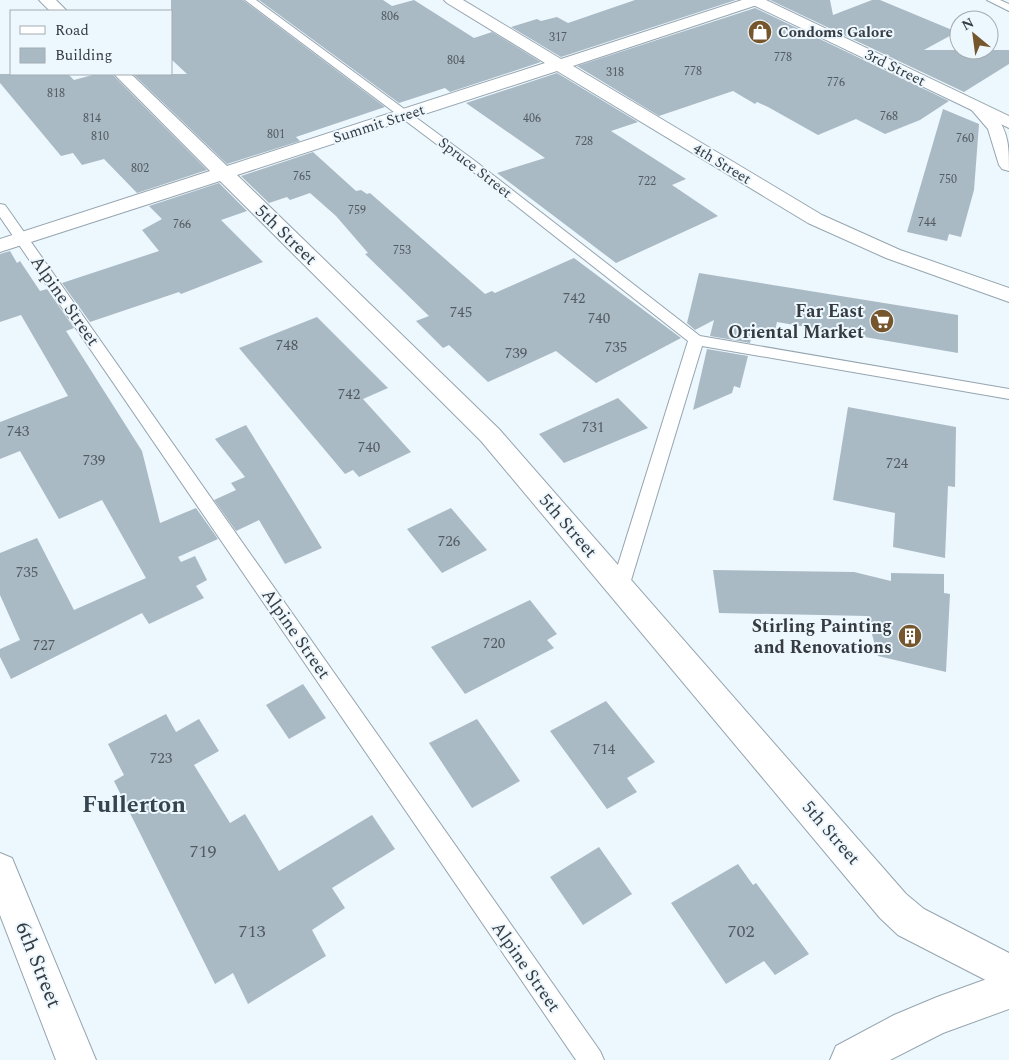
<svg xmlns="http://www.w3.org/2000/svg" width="1009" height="1060" viewBox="0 0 1009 1060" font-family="Spectral,serif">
<rect width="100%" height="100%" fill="#edf7fe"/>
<!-- building -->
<path fill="#aabac5" d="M171 0H243L385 107 296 137 300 141 227 164 133 74H187L171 59Z
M259 0H383L392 6 414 0 474 38 492 32 541 62 450 92 445 88 399 103Z
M635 0H736L561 57 511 27 537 19 541 21 557 17 568 23Z
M770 0H830L833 15 872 0H880L957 32 924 50H1009V64L964 92Z
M755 8 949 101 920 120 885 134 856 119 818 135 768 107 757 102 755 104 733 91 659 116 577 66Z
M557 73 638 122 611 131 686 179 672 185 718 216 616 263 497 173 545 158 466 103Z
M0 74H68L74 80 96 74H112L207 170 137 193 104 159 82 165 73 153 61 156 0 83Z
M943 109 979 124 974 190 961 237 949 234 947 241 907 232Z
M313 152 356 191 361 190 367 194 370 193 485 294 492 291 495 293 574 258 681 338 596 383 556 351 488 382 449 345 443 348 416 321 429 316 365 254 368 253 336 216 310 193 290 200 287 197 269 203 241 176Z
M219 183 247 211 221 220 263 262 181 294 179 292 90 322 62 283 159 251 142 230 162 219 149 206Z
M10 251 17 263 20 261 40 291 47 289 74 328 66 331 142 451 160 523 196 508 218 539 178 557 181 562 195 556 207 580 196 586 204 598 149 624 142 613 11 679 0 657V649L20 640 0 595V553L37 538 74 610 146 578 102 500 59 519 20 451 0 459V422L68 396 21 315 0 322V254Z
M699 273 958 315V353L777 322 775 331 754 327 750 343 710 336 714 320 695 330 687 323Z
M317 317 388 388 363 399 411 452 359 477 353 470 345 474 239 348Z
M707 349 748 356 740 388 734 386 732 393 693 410Z
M618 398 648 428 564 463 539 434Z
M848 407 956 427 955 487 948 486 945 558 893 547 895 513 833 500Z
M246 425 295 504 322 548 285 564 259 520 236 531 214 500 236 490 231 483 245 477 215 439Z
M451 508 487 550 442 573 407 529Z
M713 570 854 572 891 581V573L944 574V593L950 594 946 672 878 656 867 616 719 613Z
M530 600 557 634 547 640 554 648 465 694 431 647Z
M303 684 326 718 289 739 266 705Z
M606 701 655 762 627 778 637 792 607 809 550 731Z
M166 714 176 732 199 719 219 751 194 765 230 823 245 814 279 871 372 815 395 849 332 888 345 908 312 930 326 956 248 1004 233 973 215 984 114 781 124 775 108 744Z
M477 719 520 781 472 808 429 743Z
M599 847 632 894 583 925 550 877Z
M738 864 753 885 756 883 809 954 775 975 764 961 726 984 671 903Z"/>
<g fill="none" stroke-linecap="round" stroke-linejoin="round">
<!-- service casing -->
<g stroke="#95a5af" stroke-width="2">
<path id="service" d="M245 0H256L475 161 700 336 1009 389V399L702 346 629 587 626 592 620 594 614 592 611 587 688 341 467 167Z
M987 0H1000L1009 4V11Z
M0 204 5 205 600 1051 604 1060H576L0 217Z"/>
</g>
<!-- minor casing -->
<g stroke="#95a5af" stroke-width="2">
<path id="minor" d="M39 0H56L67 11H50Z
M444 0H463L561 59 742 0H766L763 3 573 66 822 215 900 250 1009 288V302L886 258 808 223 557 71 237 175 499 429 906 894 924 909 1009 953V992L898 935 880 918 481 441 220 181 0 252V239L210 171 114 74H131L227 166 545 63 447 3Z
M0 853 12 858 96 1060H56L0 915Z"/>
</g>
<!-- tertiary casing -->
<g stroke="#95a5af" stroke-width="2">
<path id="tertiary" d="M979 103C986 105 990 109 995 114 1009 134 1009 146 1009 171L1002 169 999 165 988 129 970 108 973 104Z
M1009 971V1009L943 1033 890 1060H830L836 1046 894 1015 937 997Z"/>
</g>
<!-- secondary casing -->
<g stroke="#95a5af" stroke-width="2">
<path id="secondary" d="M746 0H766L1009 116V128L749 3Z"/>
</g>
<!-- service -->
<use href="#service" fill="#fff" fill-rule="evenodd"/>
<!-- minor -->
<use href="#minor" fill="#fff" fill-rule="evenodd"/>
<!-- tertiary -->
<use href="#tertiary" fill="#fff" fill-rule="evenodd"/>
<!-- secondary -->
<use href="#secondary" fill="#fff" fill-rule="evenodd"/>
</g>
<!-- icons -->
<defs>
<g id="shop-disc" transform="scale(1.25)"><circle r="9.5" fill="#76562c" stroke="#edf7fe"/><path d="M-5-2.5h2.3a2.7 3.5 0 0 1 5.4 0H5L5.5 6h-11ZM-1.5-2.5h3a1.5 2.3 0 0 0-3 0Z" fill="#fff"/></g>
<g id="supermarket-disc" transform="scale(1.25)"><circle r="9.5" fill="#76562c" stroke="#edf7fe"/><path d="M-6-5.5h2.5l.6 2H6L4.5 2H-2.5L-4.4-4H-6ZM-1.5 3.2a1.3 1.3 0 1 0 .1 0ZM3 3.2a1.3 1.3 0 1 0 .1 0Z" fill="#fff"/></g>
<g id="building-disc" transform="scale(1.25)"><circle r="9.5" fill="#76562c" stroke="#edf7fe"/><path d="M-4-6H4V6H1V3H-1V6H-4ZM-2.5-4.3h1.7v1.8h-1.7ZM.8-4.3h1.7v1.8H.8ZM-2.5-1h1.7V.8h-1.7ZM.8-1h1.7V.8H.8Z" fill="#fff"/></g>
</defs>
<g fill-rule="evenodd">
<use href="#shop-disc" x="760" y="32"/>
<use href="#supermarket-disc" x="882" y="321"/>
<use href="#building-disc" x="910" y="636"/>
</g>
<g text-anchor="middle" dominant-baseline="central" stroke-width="4" stroke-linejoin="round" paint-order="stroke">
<!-- far-number labels -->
<g font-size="12" fill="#525b61">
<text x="390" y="16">806</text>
<text x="558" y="37">317</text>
<text x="783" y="57">778</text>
<text x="456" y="60">804</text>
<text x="693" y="71">778</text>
<text x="615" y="72">318</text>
<text x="836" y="82">776</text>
<text x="56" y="93">818</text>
<text x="889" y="116">768</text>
<text x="92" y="118">814</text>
<text x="532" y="118">406</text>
<text x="276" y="134">801</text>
<text x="100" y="136">810</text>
<text x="965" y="138">760</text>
<text x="584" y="141">728</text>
<text x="140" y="168">802</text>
<text x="302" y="176">765</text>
<text x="948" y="179">750</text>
<text x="647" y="181">722</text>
<text x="357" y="210">759</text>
<text x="927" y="222">744</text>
<text x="182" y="224">766</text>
<text x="402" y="250">753</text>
</g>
<!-- far-poi labels -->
<g font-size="15" font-weight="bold" fill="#353b40" stroke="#edf7fe" text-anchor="start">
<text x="778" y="32">Condoms Galore</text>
</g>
<!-- far-street labels -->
<g font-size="15" fill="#353b40" stroke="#edf7fe">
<text transform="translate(895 68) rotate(26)">3rd Street</text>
<text transform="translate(379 124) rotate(-18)">Summit Street</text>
<text transform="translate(722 164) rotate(31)">4th Street</text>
<text transform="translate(475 168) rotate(38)">Spruce Street</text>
</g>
<!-- number labels -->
<g font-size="15" fill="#525b61">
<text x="574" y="298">742</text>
<text x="461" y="312">745</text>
<text x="599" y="318">740</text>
<text x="287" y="345">748</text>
<text x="616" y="347">735</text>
<text x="516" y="353">739</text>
<text x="349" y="394">742</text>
<text x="593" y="427">731</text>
<text x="18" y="431">743</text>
<text x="369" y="447">740</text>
<text x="94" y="460">739</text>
<text x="897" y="463">724</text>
<text x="449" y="541">726</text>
<text x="27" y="572">735</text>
<text x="494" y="643">720</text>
<text x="44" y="645">727</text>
<text x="604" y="749">714</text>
<text x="161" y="758">723</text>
</g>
<!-- street labels -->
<g font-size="18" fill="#353b40" stroke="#edf7fe">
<text transform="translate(286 235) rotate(44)">5th Street</text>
<text transform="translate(65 301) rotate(55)">Alpine Street</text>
<text transform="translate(568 526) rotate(49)">5th Street</text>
<text transform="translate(296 634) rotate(55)">Alpine Street</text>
<text transform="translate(831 833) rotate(49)">5th Street</text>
<text transform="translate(526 967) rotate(55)">Alpine Street</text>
</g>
<!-- poi labels -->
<g font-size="18" font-weight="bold" fill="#353b40" stroke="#edf7fe" text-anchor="end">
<text x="864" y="311">Far East<tspan x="864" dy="21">Oriental Market</tspan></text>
<text x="892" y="626">Stirling Painting<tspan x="892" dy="21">and Renovations</tspan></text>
</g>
<!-- near-number labels -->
<g font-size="18" fill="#525b61">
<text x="203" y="851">719</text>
<text x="252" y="931">713</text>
<text x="741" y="931">702</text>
</g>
<!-- near-street labels -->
<g font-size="21" fill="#353b40" stroke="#edf7fe">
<text transform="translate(38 965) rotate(68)">6th Street</text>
</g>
<!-- near-quarter labels -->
<g font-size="24" font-weight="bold" fill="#36444d" stroke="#edf7fe">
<text x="134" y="805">Fullerton</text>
</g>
</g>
<!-- legend -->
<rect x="10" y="10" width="162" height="65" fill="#edf7fe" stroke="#a3acb2"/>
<rect x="20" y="26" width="25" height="8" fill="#ffffff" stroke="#a3acb2"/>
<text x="55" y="35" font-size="15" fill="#353b40">Road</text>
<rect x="20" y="48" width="25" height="15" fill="#aabac5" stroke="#a3acb2"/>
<text x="55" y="60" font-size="15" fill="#353b40">Building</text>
<!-- north arrow -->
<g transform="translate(974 35) rotate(331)"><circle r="24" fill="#edf7fe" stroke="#a3acb2"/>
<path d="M0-4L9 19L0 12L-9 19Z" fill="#76562c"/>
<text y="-8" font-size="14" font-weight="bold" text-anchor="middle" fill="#353b40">N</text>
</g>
</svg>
